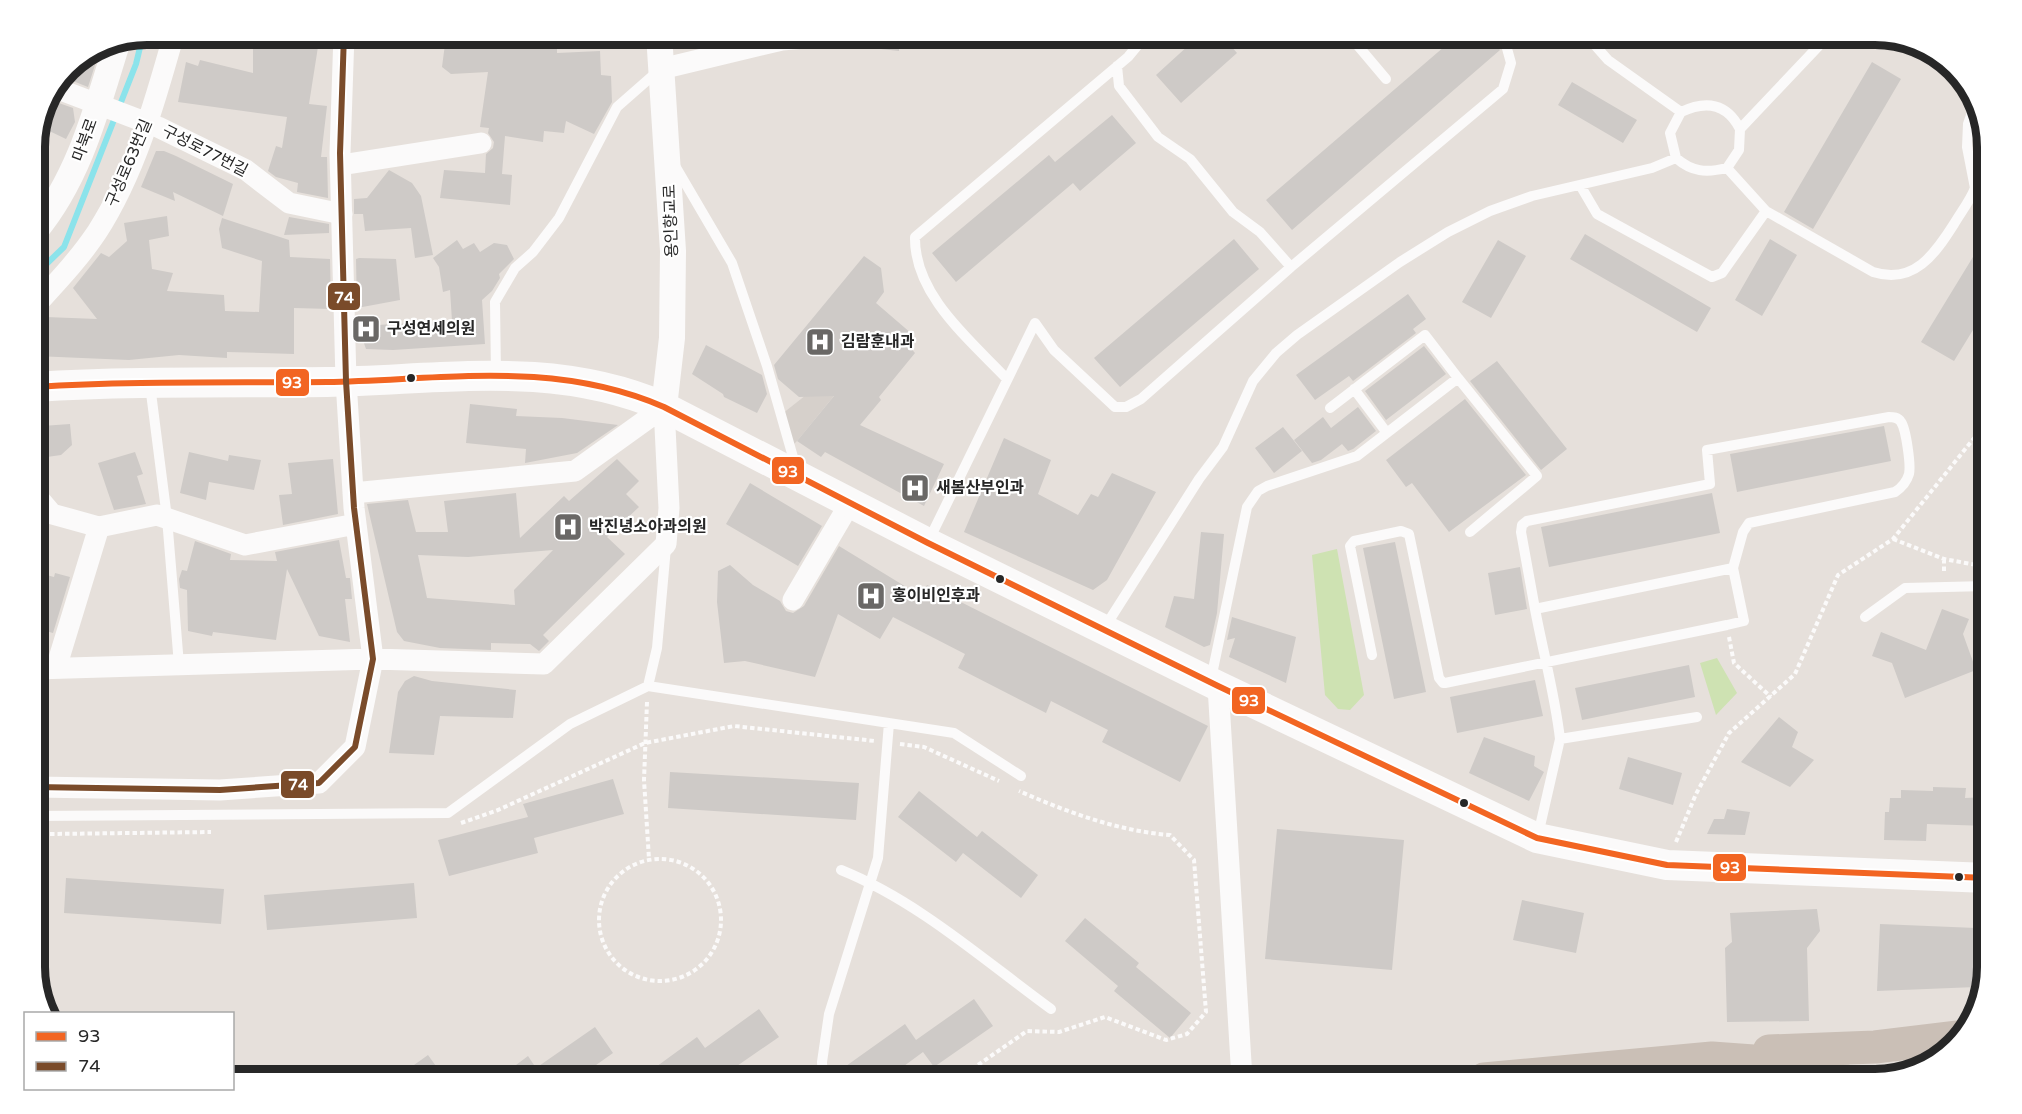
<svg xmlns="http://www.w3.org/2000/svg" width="2022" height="1114" viewBox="0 0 2022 1114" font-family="'Varela Round','Noto Sans KR',sans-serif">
<rect width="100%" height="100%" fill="#e6e0db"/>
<!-- green -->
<path fill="#cee2b2" d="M1337 549 1364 695 1350 710 1338 709 1325 695 1312 555Z
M1717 658 1737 693 1716 715 1700 663Z"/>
<!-- plaza -->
<path fill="#d6d0cb" d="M887 331 797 441 792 446 782 414Z"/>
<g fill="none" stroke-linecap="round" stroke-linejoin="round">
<!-- stream -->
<path stroke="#8be3eb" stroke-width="6" d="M35 275 64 247 136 64 143 35"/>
</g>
<!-- building -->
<path fill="#cecac7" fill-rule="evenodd" d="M253 34H320L309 104 327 106 321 157H327L328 198 297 192 298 183 276 177 268 171 276 146 282 148 287 117 178 102 186 62 198 66 200 60 253 73Z
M881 34H900L899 51 881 49Z
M1201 34H1242L1230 45 1237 53 1181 103 1156 75Z
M1459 34H1490L1500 50 1292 230 1266 200Z
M501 39 557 45V53L600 51 601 75 611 76 612 102 594 134 566 121 564 133 544 131 543 142 505 136 502 174 512 175 510 205 440 198 444 170 485 173 486 154 493 148 494 142 488 133 489 128 480 127 488 72 451 74 442 67 445 44 492 46 501 45Z
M101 46 88 87 63 77 68 67Z
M1872 62 1901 79 1813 229 1784 212Z
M1572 82 1637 120 1623 143 1558 105Z
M53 101 73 108 75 122 66 139 41 127Z
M1112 115 1136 143 1080 191 1073 183 956 282 932 253 1049 155 1055 162Z
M156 151H164L176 156 233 184 223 216 173 192 175 201 141 187Z
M389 170 412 183 421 196 433 255 415 258 411 228 365 231 363 214H354V199L367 198Z
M167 216 169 236 149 240 152 269 173 273 167 291 224 295 225 311 259 312 262 261 222 248 219 229 222 218 289 240 290 257 330 259 331 309 294 308V354L227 352V358L179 355 129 360 35 356V322L46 321V317L97 319 73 288 101 253 109 257 127 241 124 223Z
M289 217 329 224V233L284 235Z
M1585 234 1711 308 1697 332 1570 259Z
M1987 234V307L1954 361 1921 342Z
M1234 239 1259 269 1120 387 1094 358Z
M1770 239 1797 255 1762 316 1735 300Z
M457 240 463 249 474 243 480 252 494 243 507 245 514 259 499 274 500 278 492 291 482 300 485 344 393 350 366 349 358 326 452 321 450 290 443 292 439 267 433 258Z
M1498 240 1526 256 1491 318 1462 302Z
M864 256 881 268 884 292 876 303 912 334 906 343 915 353 879 397 881 400 860 425 944 464 924 506 825 452 821 457 797 441 834 396 799 397 778 379 774 365Z
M359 258 396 259 400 300 357 308 356 259Z
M1408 294 1426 319 1413 329 1416 333 1353 381 1349 376 1315 400 1296 375Z
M706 345 762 375 767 394 757 413 724 397 723 394 692 374Z
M1424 346 1446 374 1386 420 1365 391Z
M1497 361 1567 449 1541 470 1470 381Z
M1465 399 1526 475 1449 532 1412 483 1406 487 1386 460Z
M470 404 517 409 516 416 562 418 618 425 577 453 525 463 526 449 466 443Z
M1358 407 1376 431 1353 449 1348 451 1342 444 1321 460 1312 463 1294 440 1323 417 1331 428Z
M70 424 72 445 61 455 47 457 42 441 45 438 42 426Z
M1884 426 1891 461 1737 492 1730 454Z
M1283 427 1302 451 1274 473 1255 448Z
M1004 438 1051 460 1038 494 1078 515 1091 494 1098 497 1112 473 1156 492 1107 580 1093 590 964 532Z
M135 452 143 474 137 476 146 504 114 510 98 463Z
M189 452 228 461 229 455 261 460 254 490 209 482 206 500 180 493Z
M333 459 338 514 283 525 279 495 292 494 288 463Z
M617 459 639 481 626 494 639 507 607 537 625 554 543 635 549 641 539 651 530 644 491 643V650L440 648 404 641 397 632 367 504 408 500 416 532H448L444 501 516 493 520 538 564 496 569 501ZM553 550 514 590 515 605 427 598 418 555 468 557Z
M750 483 822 526 798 566 726 524Z
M1712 493 1720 533 1549 567 1541 527Z
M1201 532 1224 534 1217 613 1210 645 1204 647 1165 627 1174 596 1194 599Z
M339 540 346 578H350L352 599H345L350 642 319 636 287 569 276 640 213 632 212 636 188 631 187 590 180 588 179 579 182 570 187 571 195 541 231 554 230 560 277 561 275 552Z
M1395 542 1426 692 1394 699 1363 548Z
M839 546 921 596 927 585 1208 726 1180 782 1102 742 1108 730 1051 701 1046 713 958 668 965 654 893 617 880 639 838 614 815 677 745 661 724 663 717 602 718 571 730 565 753 585 780 601 786 611 793 613 804 606Z
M1520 567 1527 609 1495 615 1488 573Z
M35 572 54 577 55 573 70 577 53 633 35 628Z
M1942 609 1969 619 1963 634 1976 670 1905 698 1892 663 1872 656 1881 632 1926 650Z
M1232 617 1296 637 1286 683 1229 657 1235 638 1227 640Z
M1689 665 1695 697 1582 720 1575 688Z
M414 676 432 681 516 690 513 718 440 716 434 755 389 753 398 692 405 681Z
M1535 680 1543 716 1457 733 1450 697Z
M1779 717 1798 732 1792 747 1814 760 1790 787 1741 762Z
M1484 737 1535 756 1534 766 1544 772 1529 801 1469 773Z
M1628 757 1682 773 1673 805 1619 789Z
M670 772 859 783 856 820 668 808Z
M613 779 624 814 534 838 538 853 449 876 438 840 528 817 523 804Z
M1933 787 1966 788 1965 798 1987 797V826L1927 824 1926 841 1884 840 1885 812H1889L1890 798H1901V790L1933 791Z
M919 791 977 837 982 831 1038 875 1021 898 963 853 956 862 898 817Z
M1727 809 1750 812 1745 835 1707 834 1714 819H1724Z
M1277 829 1404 840 1392 970 1265 959Z
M66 878 224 889 221 924 64 913Z
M414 883 417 918 267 930 264 895Z
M1522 900 1584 913 1576 953 1513 940Z
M1817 909 1820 931 1807 948 1809 1021 1727 1022 1725 948 1732 942 1730 913Z
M1085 918 1139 963 1136 967 1191 1013 1170 1038 1114 991 1118 986 1065 941Z
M1880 924 1976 928V987L1877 991Z
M974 999 993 1026 934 1067 923 1052 885 1080H855L846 1066 905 1024 916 1040Z
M759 1009 779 1037 721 1077 713 1065 692 1080H638L697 1037 705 1048Z
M595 1027 613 1053 575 1080H496L528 1056 536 1068Z
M428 1055 446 1080H393Z"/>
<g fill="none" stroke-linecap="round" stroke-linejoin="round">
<!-- path -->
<path stroke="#fbfafa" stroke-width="4" stroke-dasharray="4.5 3" stroke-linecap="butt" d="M1893 539 1944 559 1987 567
M1944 559V574
M1729 637 1734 663 1771 697
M647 702 644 780 649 859
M900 744 924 747 999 781
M461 823 498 810 645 743 734 726 875 741
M50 834 211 832
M1676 842 1696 794 1729 733 1795 674 1838 575 1893 539 1987 422
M599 920a61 61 0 1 1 122 0a61 61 0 1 1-122 0Z
M952 1079 962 1076 1027 1031 1059 1032 1105 1017 1166 1040 1187 1034 1206 1012 1194 860 1170 835C1118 831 1067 812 1019 791"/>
<!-- service -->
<path stroke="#fbfafa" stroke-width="10" d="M1348 34 1386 79
M1585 34 1608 60 1681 112 1670 133 1676 158
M1117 66 1119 86 1158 137 1190 159 1233 212 1260 232 1291 267
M1681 112C1706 100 1727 103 1740 129
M674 164 732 263 767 366 797 471
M1727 168 1766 211 1873 272C1914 285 1935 254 1954 224 1961 212 1970 201 1975 188L1967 147 1968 124 1975 104
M1580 185 1597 214 1712 277 1722 273 1766 211
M496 375 495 302 515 268 533 252 559 218 617 107 658 71
M1007 379C970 340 914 295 915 237L1128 57 1147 34
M150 385 167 518 179 665
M1354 389 1387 433
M1330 408 1425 335 1458 378
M929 540 1035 323 1054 350 1115 407H1126L1141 399 1291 267 1503 89 1511 63 1503 34
M1535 609 1521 532 1522 525 1527 521 1710 484 1707 450 1889 417C1893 417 1898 417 1901 422 1906 429 1911 465 1909 474 1907 481 1901 488 1895 492L1749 523 1743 532 1733 568
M1865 617 1905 588 1987 586
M1105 627 1199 479 1223 447 1253 381 1276 353 1297 335 1400 262 1448 232 1490 211 1532 196 1652 168 1676 158C1692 172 1706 173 1727 168L1739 150 1740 129 1830 34
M1372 655 1350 546 1354 541 1401 531 1409 534 1439 678 1443 683H1445L1727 625 1744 621 1733 568 1535 609C1543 652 1555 695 1560 739L1538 835
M1211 679 1247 507 1258 491 1267 486 1357 456 1458 378 1537 476 1470 532
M648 686 657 648 666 547
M1560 739 1697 717
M35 816 448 813 570 724 648 686 954 733 1021 776
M841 870C918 901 985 961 1051 1009
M35 945 38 937 37 816
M823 1079 822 1062 829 1014 878 858 889 723"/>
<!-- minor -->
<path stroke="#fbfafa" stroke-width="21" d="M661 69 782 40 805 38
M58 89 158 127 246 170 289 203 342 214
M341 165 481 143
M35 306C57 282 79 259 97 232 135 173 155 102 174 34
M353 493 575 471 664 407
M35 494 52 514 99 527 157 515 245 545 356 524
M793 600 850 503
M56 668 99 527
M35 669 373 659 544 664 666 544 669 508 664 407
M1218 686 1242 1079
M35 787 220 790 319 783 355 747 373 659 354 508 346 381 340 153 344 34"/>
<!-- tertiary -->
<path stroke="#fbfafa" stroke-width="26" d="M659 34 673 251 672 338 664 407
M35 231C80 177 97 107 118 40"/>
<!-- secondary -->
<path stroke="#fbfafa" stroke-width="30" d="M35 387C132 381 230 383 327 382 443 380 553 359 664 407L928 543 1218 686 1537 838 1667 865 1987 878"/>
<!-- trunk -->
<path stroke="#cabfb6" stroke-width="33" d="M1769 1051 1875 1047 1958 1037
M1484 1079 1712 1058 1767 1062 1841 1079"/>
<!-- bus-1 casing -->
<g stroke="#fff" stroke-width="10">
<path id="bus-1" d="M35 387C132 381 230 383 327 382 443 380 553 359 664 407L928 543 1218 686 1537 838 1667 865 1987 878"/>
</g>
<!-- bus-2 casing -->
<g stroke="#fff" stroke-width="10">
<path id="bus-2" d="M35 787 220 790 319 783 355 747 373 659 354 508 346 381 340 153 344 34"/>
</g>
<!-- bus-1 -->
<use href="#bus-1" stroke="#f26522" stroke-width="6"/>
<!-- bus-2 -->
<use href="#bus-2" stroke="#7a4b2a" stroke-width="6"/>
</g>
<!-- icons -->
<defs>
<g id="hospital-square" transform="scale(1.5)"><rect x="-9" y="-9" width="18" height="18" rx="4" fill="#6a6866" stroke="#fff"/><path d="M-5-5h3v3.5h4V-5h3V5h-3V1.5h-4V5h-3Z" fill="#fff"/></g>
</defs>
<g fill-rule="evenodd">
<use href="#hospital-square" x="366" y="329"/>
<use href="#hospital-square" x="820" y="342"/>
<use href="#hospital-square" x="915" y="488"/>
<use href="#hospital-square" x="568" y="527"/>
<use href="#hospital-square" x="871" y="596"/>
</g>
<!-- markers -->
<g fill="#272727" stroke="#fff" stroke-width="2">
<circle cx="411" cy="378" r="5"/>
<circle cx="1000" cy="579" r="5"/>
<circle cx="1464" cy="803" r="5"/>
<circle cx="1959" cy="877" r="5"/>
</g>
<g text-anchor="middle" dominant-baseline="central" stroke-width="4.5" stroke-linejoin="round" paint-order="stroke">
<!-- street labels -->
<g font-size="16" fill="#272727" stroke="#fff">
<text transform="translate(85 140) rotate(-70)">마북로</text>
<text transform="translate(205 151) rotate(27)">구성로77번길</text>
<text transform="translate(129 163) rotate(-67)">구성로63번길</text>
<text transform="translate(671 221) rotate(-92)">용인향교로</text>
</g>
<!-- poi labels -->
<g font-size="16" font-weight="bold" fill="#272727" stroke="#fff" text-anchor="start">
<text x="387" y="329">구성연세의원</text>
<text x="841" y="342">김람훈내과</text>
<text x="936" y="488">새봄산부인과</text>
<text x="589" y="527">박진녕소아과의원</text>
<text x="892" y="596">홍이비인후과</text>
</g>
</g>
<!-- crop -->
<path d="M0 0H2022V1114H0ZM147 45H1875A102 102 0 0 1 1977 147V967A102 102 0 0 1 1875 1069H147A102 102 0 0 1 45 967V147A102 102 0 0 1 147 45Z" fill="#fff" fill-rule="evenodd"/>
<path fill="none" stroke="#272727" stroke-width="8" d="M147 45H1875A102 102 0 0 1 1977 147V967A102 102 0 0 1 1875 1069H147A102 102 0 0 1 45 967V147A102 102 0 0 1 147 45Z"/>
<g stroke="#fff" stroke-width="2">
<rect x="327" y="282" width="34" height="29" rx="6" fill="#7a4b2a"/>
<rect x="275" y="368" width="35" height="29" rx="6" fill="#f26522"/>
<rect x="771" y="456" width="34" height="29" rx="6" fill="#f26522"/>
<rect x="1231" y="686" width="35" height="29" rx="6" fill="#f26522"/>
<rect x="280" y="770" width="35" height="29" rx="6" fill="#7a4b2a"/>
<rect x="1712" y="853" width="35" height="29" rx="6" fill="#f26522"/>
</g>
<g font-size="16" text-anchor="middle" font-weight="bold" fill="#fff">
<text x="344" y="303">74</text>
<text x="292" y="388">93</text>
<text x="788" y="477">93</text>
<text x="1249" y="706">93</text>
<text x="298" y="790">74</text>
<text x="1730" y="873">93</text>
</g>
<!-- legend -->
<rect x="24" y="1012" width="210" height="78" fill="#ffffff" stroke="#a9a9a9" stroke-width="1.5"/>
<rect x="36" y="1032" width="30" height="9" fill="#f26522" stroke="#a9a9a9" stroke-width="1.5"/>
<text x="78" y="1042" font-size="18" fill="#272727">93</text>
<rect x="36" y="1062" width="30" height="9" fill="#7a4b2a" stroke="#a9a9a9" stroke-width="1.5"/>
<text x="78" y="1072" font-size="18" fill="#272727">74</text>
</svg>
